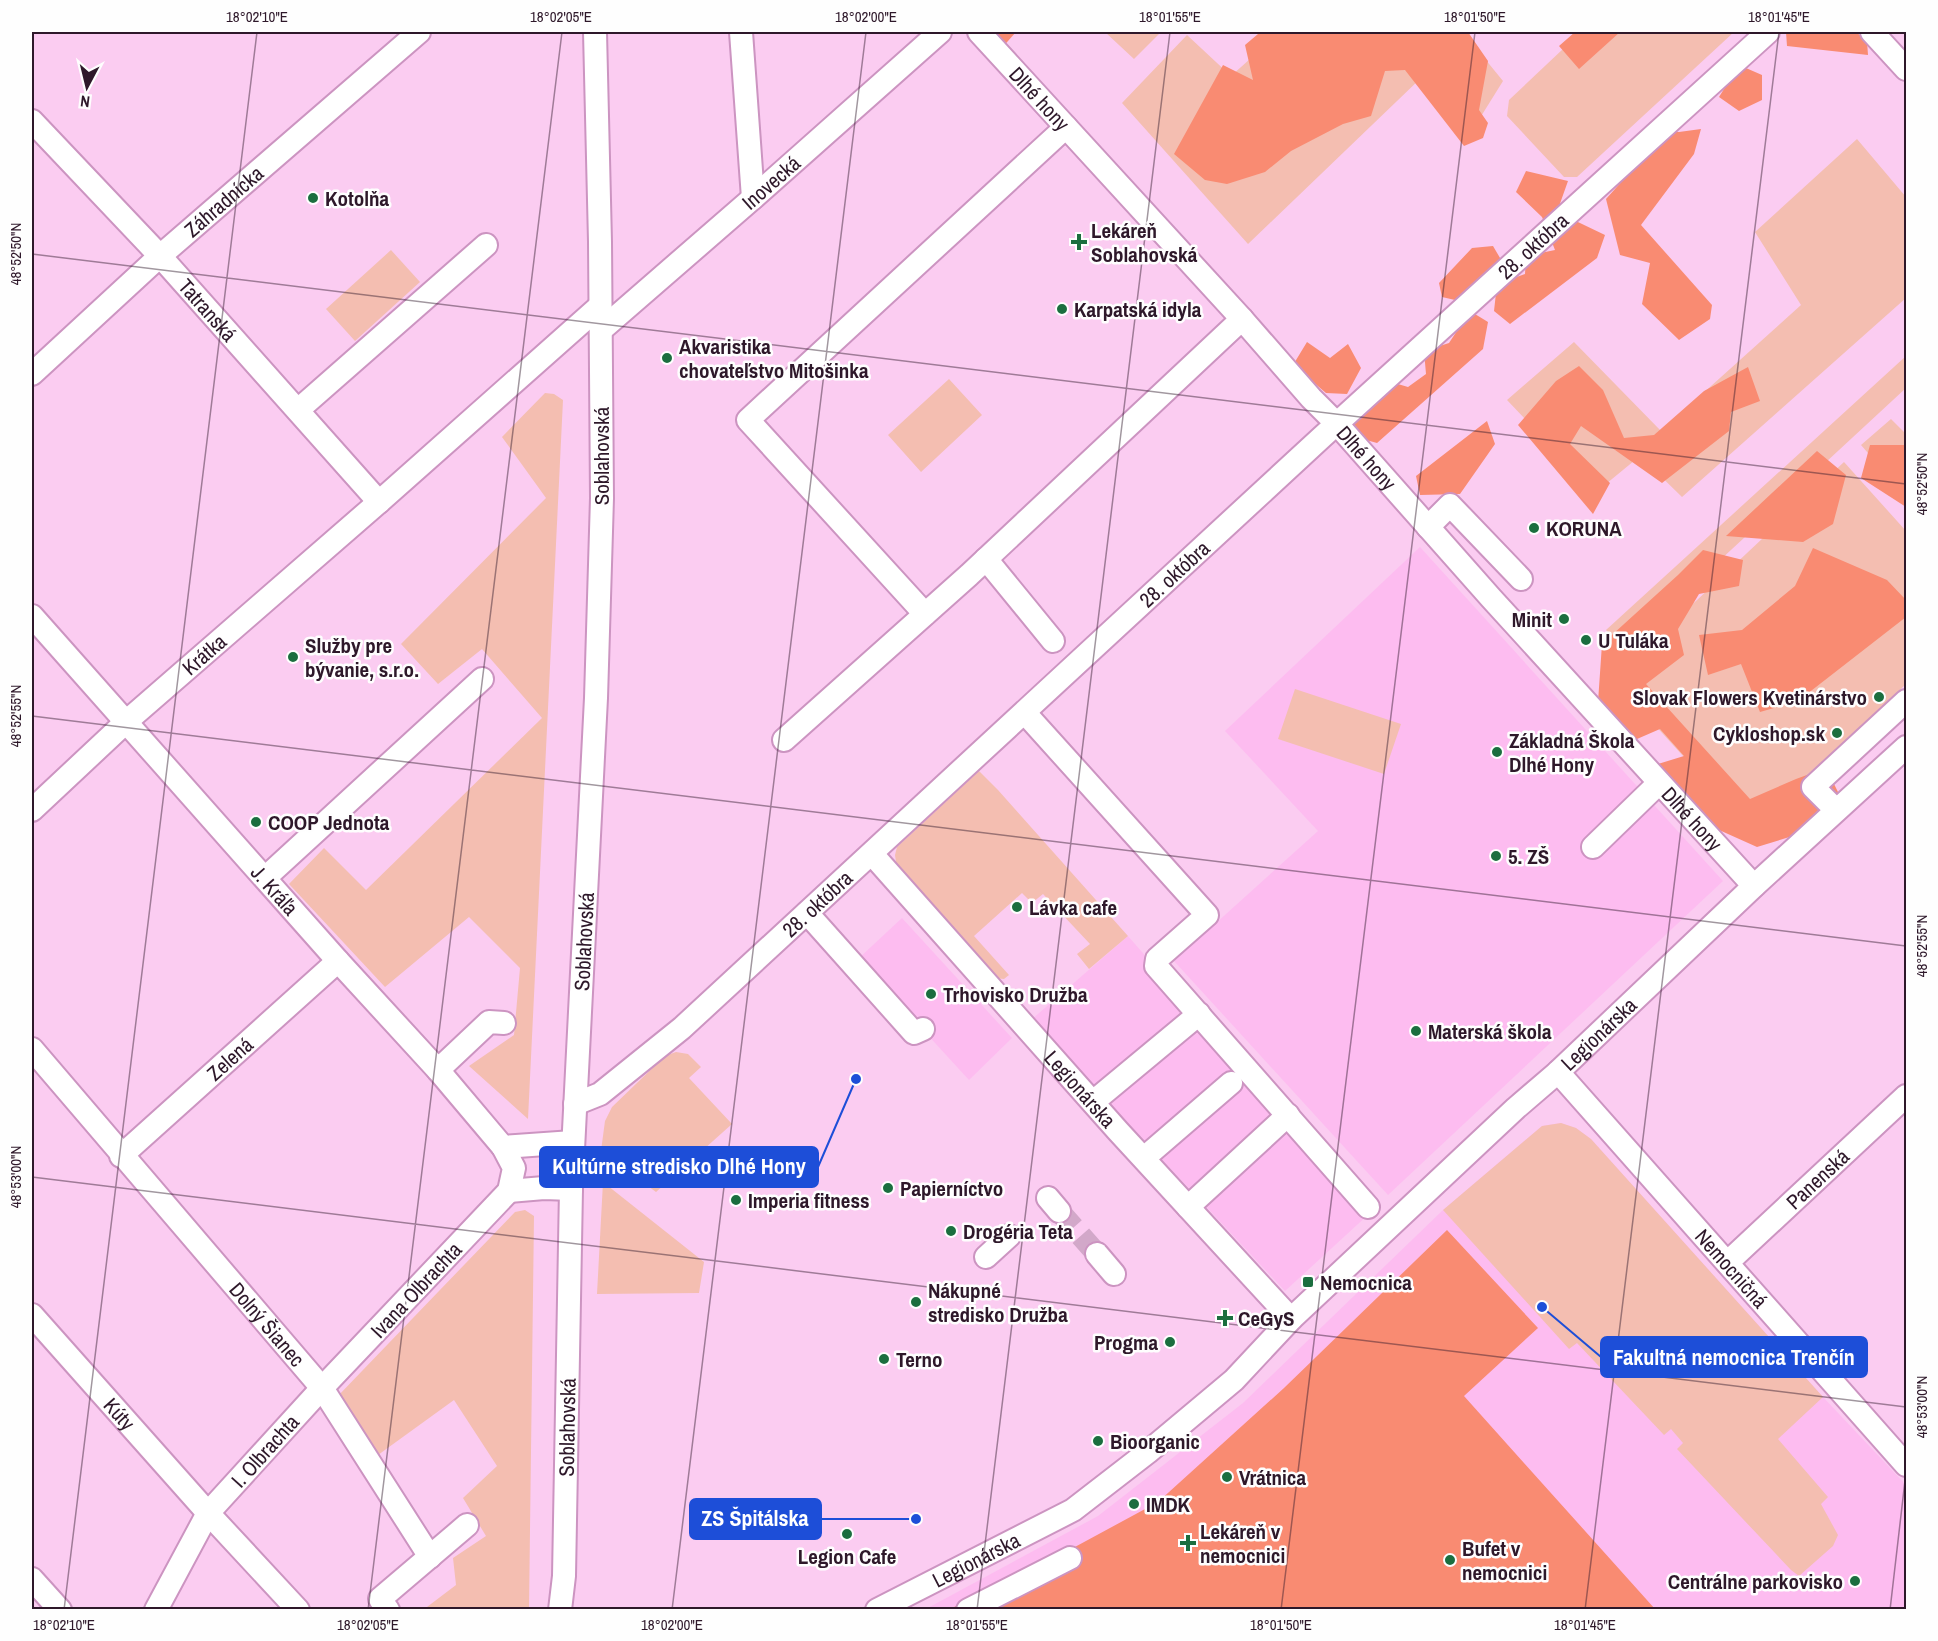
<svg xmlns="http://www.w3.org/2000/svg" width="1938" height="1641" viewBox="0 0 1938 1641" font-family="'Archivo Narrow',sans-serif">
<rect width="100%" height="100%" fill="#fbccf1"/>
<!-- built -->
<path fill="#fdbcf0" d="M1420 547 1723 881 1388 1195 1174 961 1318 831 1225 731Z
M902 918 1012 1038 969 1080 858 959Z
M1128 936 1370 1213 1285 1291 1031 1020Z
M1561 1123 1576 1128 1591 1139 1823 1397 1906 1485V1609L924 1610 1098 1516 1243 1403 1443 1210 1542 1126Z"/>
<!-- green -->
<path fill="#f4beb1" d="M1105 32H1161L1134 59Z
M1280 32H1463L1503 81 1470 134 1422 77 1248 244 1122 103 1187 35 1231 76Z
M1581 32H1734L1577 177H1564L1507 116 1509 100Z
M1857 139 1906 197V298L1682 497 1640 456 1595 493 1507 400 1574 342 1661 431 1801 305 1755 232Z
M391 250 420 282 355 341 326 309Z
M1906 356V388L1624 649 1606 630Z
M949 379 982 415 921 472 888 435Z
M545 393 554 394 563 400 528 1119 469 1066 514 1035 520 968 469 917 385 987 289 884 324 848 366 890 542 718 482 649 438 684 401 644 546 498 502 437Z
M1891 419 1906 434V497L1861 445Z
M1844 462 1906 531V684L1757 828 1744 823 1613 679Z
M1295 689 1401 724 1384 774 1278 739Z
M979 771 998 790 1128 936 1089 969 1077 954 1090 944 1043 894 1032 903 1022 893 974 936 1009 975 1004 979 994 978 897 869 895 855 897 847Z
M676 1052 688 1054 701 1067 689 1078 732 1124 656 1192 601 1151 605 1121 612 1107 665 1056Z
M1561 1123 1576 1128 1591 1139 1823 1397 1778 1439 1828 1497 1821 1504 1838 1535 1833 1546 1799 1576 1791 1570 1677 1449 1683 1443 1671 1429 1664 1435 1577 1343 1569 1349 1443 1210 1542 1126Z
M603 1182 704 1262 699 1293 597 1294Z
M525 1210 534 1216 529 1609 423 1610 456 1585 453 1558 486 1536 463 1498 497 1466 454 1400 378 1455 337 1397 515 1212Z"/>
<!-- forest -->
<path fill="#f98b72" d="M985 32H1016L1000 50Z
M1279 32H1468L1488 61 1479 110 1488 123 1483 138 1464 146 1405 70 1385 71 1371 116 1343 124 1291 151 1265 172 1227 184 1205 180 1174 154 1223 65 1253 80 1245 45 1258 34Z
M1575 32H1620L1579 69 1559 46Z
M1786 32H1856L1867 41 1868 55 1787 46Z
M1739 65 1762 75V100L1739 111 1719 97Z
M1649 129 1679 132 1701 129 1694 154 1641 225 1712 305 1710 319 1679 340 1642 304 1650 263 1620 255 1606 199 1640 161Z
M1526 171 1568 181 1557 212 1605 235 1597 258 1510 324 1494 311 1497 284 1525 274 1526 256 1555 250 1542 217 1516 192Z
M1493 246 1503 263 1455 300 1442 297 1439 283 1472 248Z
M1470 311 1488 322 1483 349 1377 443 1359 438 1350 418 1391 382 1408 387 1426 374 1424 351 1449 343Z
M1307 342 1330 358 1348 344 1361 368 1347 394 1326 393 1293 365Z
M1579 366 1603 390 1624 438 1654 435 1704 391 1748 367 1760 401 1731 412 1729 431 1662 483 1581 426 1570 444 1610 483 1593 514 1518 425 1556 381Z
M1487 421 1495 444 1460 494 1420 495 1416 476Z
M1870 445H1906V507L1861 478Z
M1817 451 1846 475 1833 524 1803 542 1726 536Z
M1813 548 1887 580 1906 600V617L1798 701 1760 712 1741 664 1708 675 1699 635 1742 630 1795 586Z
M1703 550 1743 560 1739 586 1699 594 1678 629 1684 655 1646 684 1750 799 1796 779 1826 768 1840 796 1809 831 1757 847 1670 808 1658 764 1684 756 1660 729 1614 749 1596 731 1602 644 1678 575Z
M1447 1230 1538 1328 1464 1396 1655 1609 948 1610 1049 1561 1158 1502 1284 1388Z"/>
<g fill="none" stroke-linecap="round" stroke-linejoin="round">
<!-- minor-tunnel -->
<path stroke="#d2a8c9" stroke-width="22" stroke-dasharray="22 11" stroke-linecap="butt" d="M1059 1211 1097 1254"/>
<!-- minor casing -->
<g stroke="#cc94c1" stroke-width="26">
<g id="minor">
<path d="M741 32 753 198"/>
<path id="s1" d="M979 32 1242 319 1311 398 1337 424 1491 598 1754 886"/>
<path d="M1872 32 1906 69"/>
<path id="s2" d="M32 121 160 256 379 502"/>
<path id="s3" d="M601 330 753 198 940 32"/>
<path id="s4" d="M32 374 160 256 419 32"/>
<path d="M298 410 486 245"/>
<path d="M1428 527 1450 505 1521 579"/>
<path d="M986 559 1053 641"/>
<path d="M925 614 748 420 1066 127"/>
<path id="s5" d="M32 616 338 961 438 1070 503 1147 514 1168 509 1191 322 1388 208 1513 156 1610"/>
<path d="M1025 713 1207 915 1157 959 1156 966 1368 1207"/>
<path d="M784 740 969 575 1242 319"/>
<path id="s6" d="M32 810 127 721 379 502 600 306"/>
<path d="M1836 810 1813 787 1906 701"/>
<path d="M1593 847 1659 783"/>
<path id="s7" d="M872 854 1118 1131 1291 1319"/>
<path d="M265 878 482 679"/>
<path d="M807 913 914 1033 923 1029"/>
<path id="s8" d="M32 1049 322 1388 430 1557"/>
<path d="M438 1070 489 1022 504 1023"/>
<path id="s9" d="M1558 1072 1906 1465"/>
<path d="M1093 1102 1199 1014"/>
<path id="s10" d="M575 1104 600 1094 682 1028 1322 437 1768 32"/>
<path d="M503 1147 573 1142"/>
<path id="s11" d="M121 1156 338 961"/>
<path d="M1144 1158 1231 1083"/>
<path d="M509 1191 544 1188 571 1189"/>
<path d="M1048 1198 1059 1211"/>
<path d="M1188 1207 1288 1115"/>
<path d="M1097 1254 1114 1274"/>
<path d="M986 1257 1009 1236"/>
<path id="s12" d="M1728 1262 1906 1096"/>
<path id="s13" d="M32 1315 208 1513 298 1610"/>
<path d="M32 1579 60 1610"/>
<path d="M388 1610 380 1599 467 1525"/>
<path id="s14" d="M560 1610 564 1576 571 1189 596 698 602 498 600 242 595 32"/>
<path id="s15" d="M877 1610 1073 1510 1148 1452 1234 1380 1291 1319 1516 1108 1558 1072 1754 886 1906 747"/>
<path d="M968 1610 1070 1558"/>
</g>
</g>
<!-- minor -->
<use href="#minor" stroke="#fff" stroke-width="22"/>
</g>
<!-- ticks -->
<path fill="none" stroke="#2e182a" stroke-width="1.5" stroke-opacity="0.45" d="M32 254 1906 484M32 716 1906 946M32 1177 1906 1407M64 1610 257 32M368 1610 562 32M672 1610 866 32M977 1610 1170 32M1281 1610 1475 32M1585 1610 1779 32M1890 1610 1906 1472"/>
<!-- markers -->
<g fill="#1b6e3f" stroke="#fefefe" stroke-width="2">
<circle cx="313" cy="198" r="6"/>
<path d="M1076 233h6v6h6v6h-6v6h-6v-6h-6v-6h6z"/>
<circle cx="1062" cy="309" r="6"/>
<circle cx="667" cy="358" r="6"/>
<circle cx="1534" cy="528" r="6"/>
<circle cx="1564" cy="619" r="6"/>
<circle cx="1586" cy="640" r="6"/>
<circle cx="293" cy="657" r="6"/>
<circle cx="1879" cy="697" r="6"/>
<circle cx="1837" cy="733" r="6"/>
<circle cx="1497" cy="752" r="6"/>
<circle cx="256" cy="822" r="6"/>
<circle cx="1496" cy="856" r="6"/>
<circle cx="1017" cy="907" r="6"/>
<circle cx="931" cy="994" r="6"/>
<circle cx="1416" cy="1031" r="6"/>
<circle cx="888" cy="1188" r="6"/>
<circle cx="736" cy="1200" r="6"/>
<circle cx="951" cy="1231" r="6"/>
<rect x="1302" y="1276" width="12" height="12" rx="3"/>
<circle cx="916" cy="1302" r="6"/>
<path d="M1222 1309h6v6h6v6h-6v6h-6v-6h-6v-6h6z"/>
<circle cx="1170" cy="1342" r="6"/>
<circle cx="884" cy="1359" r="6"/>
<circle cx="1098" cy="1441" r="6"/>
<circle cx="1227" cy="1477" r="6"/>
<circle cx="1134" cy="1504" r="6"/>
<circle cx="847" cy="1534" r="6"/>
<path d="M1185 1534h6v6h6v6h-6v6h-6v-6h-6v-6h6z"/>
<circle cx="1450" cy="1560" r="6"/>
<circle cx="1855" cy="1581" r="6"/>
</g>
<g text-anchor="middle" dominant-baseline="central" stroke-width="5" stroke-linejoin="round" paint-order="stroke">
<!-- street labels -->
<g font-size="21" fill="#2e182a" stroke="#fefefe">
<text stroke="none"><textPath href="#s1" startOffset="90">Dlhé hony</textPath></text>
<text stroke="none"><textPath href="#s3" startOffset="225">Inovecká</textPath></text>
<text stroke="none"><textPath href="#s4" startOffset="258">Záhradnícka</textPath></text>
<text stroke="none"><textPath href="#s10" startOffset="1288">28. októbra</textPath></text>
<text stroke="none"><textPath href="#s2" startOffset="258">Tatranská</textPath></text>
<text transform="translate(601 456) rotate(-90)">Soblahovská</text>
<text stroke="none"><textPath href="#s1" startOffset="576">Dlhé hony</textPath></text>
<text stroke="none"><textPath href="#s10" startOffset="802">28. októbra</textPath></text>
<text stroke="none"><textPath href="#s6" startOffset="232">Krátka</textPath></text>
<text stroke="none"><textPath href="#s1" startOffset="1062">Dlhé hony</textPath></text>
<text stroke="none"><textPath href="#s5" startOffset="366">J. Kráľa</textPath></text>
<text stroke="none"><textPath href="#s10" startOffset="316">28. októbra</textPath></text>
<text stroke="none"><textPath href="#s14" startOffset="669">Soblahovská</textPath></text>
<text stroke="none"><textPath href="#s15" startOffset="930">Legionárska</textPath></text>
<text stroke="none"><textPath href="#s11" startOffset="146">Zelená</textPath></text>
<text stroke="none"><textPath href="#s7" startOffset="314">Legionárska</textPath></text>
<text stroke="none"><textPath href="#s12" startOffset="122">Panenská</textPath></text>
<text stroke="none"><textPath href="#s9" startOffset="262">Nemocničná</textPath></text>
<text transform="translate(416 1290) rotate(-47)">Ivana Olbrachta</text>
<text stroke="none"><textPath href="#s8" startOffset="362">Dolný Šianec</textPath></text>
<text stroke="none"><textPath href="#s13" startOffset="132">Kúty</textPath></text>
<text stroke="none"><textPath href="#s14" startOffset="183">Soblahovská</textPath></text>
<text transform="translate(265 1451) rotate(-48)">I. Olbrachta</text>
<text stroke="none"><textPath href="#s15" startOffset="111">Legionárska</textPath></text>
</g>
<!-- poi labels -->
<g font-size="21" font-weight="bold" fill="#2e182a" stroke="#fefefe" text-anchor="start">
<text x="325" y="198">Kotolňa</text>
<text x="1091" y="230">Lekáreň<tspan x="1091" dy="24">Soblahovská</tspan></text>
<text x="1074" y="309">Karpatská idyla</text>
<text x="679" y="346">Akvaristika<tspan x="679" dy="24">chovateľstvo Mitošinka</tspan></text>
<text x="1546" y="528">KORUNA</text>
<text x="1552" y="619" text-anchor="end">Minit</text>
<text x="1598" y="640">U Tuláka</text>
<text x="305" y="645">Služby pre<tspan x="305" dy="24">bývanie, s.r.o.</tspan></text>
<text x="1867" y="697" text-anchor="end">Slovak Flowers Kvetinárstvo</text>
<text x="1825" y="733" text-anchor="end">Cykloshop.sk</text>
<text x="1509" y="740">Základná Škola<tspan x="1509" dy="24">Dlhé Hony</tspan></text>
<text x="268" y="822">COOP Jednota</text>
<text x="1508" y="856">5. ZŠ</text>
<text x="1029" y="907">Lávka cafe</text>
<text x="943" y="994">Trhovisko Družba</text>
<text x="1428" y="1031">Materská škola</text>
<text x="900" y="1188">Papierníctvo</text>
<text x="748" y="1200">Imperia fitness</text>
<text x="963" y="1231">Drogéria Teta</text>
<text x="1320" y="1282">Nemocnica</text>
<text x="928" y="1290">Nákupné<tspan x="928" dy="24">stredisko Družba</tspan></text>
<text x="1238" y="1318">CeGyS</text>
<text x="1158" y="1342" text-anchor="end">Progma</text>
<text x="896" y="1359">Terno</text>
<text x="1110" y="1441">Bioorganic</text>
<text x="1239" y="1477">Vrátnica</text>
<text x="1146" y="1504">IMDK</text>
<text x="1200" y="1531">Lekáreň v<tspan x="1200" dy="24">nemocnici</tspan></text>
<text x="1462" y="1548">Bufet v<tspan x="1462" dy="24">nemocnici</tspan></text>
<text x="847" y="1556" text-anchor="middle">Legion Cafe</text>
<text x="1843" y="1581" text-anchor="end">Centrálne parkovisko</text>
</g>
</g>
<!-- callouts -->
<path fill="none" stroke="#1d4ed8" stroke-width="2" d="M856 1079L818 1167M1542 1307L1601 1357M916 1519L821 1519"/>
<g fill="#1d4ed8" stroke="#fefefe" stroke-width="2">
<circle cx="856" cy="1079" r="6"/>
<circle cx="1542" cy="1307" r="6"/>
<circle cx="916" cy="1519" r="6"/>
</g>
<g fill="#1d4ed8" stroke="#1d4ed8" stroke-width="2">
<rect x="540" y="1147" width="278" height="40" rx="6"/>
<rect x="1601" y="1337" width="266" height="40" rx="6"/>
<rect x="690" y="1499" width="131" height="40" rx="6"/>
</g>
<g font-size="22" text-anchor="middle" font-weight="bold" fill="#fff">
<text x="679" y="1174">Kultúrne stredisko Dlhé Hony</text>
<text x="1734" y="1365">Fakultná nemocnica Trenčín</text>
<text x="755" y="1526">ZS Špitálska</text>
</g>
<!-- border -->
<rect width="1938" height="1641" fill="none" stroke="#fefefe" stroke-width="66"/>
<!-- north arrow -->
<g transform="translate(87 87) rotate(187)" stroke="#fefefe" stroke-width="4.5" paint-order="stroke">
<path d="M0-4.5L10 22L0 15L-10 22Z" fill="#2e182a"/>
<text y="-9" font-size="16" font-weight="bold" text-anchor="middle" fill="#2e182a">N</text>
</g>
<rect x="33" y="33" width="1872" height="1575" fill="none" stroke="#2e182a" stroke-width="2"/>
<g font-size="15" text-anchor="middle" fill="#2e182a">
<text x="257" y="22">18°02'10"E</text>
<text x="561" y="22">18°02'05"E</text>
<text x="866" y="22">18°02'00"E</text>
<text x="1170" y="22">18°01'55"E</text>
<text x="1475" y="22">18°01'50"E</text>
<text x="1779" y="22">18°01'45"E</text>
<text transform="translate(16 254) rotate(-90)" y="5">48°52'50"N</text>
<text transform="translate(1922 484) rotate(-90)" y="5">48°52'50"N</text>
<text transform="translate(16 716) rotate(-90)" y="5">48°52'55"N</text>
<text transform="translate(1922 946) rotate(-90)" y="5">48°52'55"N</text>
<text transform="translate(16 1177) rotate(-90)" y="5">48°53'00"N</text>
<text transform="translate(1922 1407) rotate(-90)" y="5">48°53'00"N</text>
<text x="64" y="1630">18°02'10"E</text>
<text x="368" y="1630">18°02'05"E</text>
<text x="672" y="1630">18°02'00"E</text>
<text x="977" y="1630">18°01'55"E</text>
<text x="1281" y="1630">18°01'50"E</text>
<text x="1585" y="1630">18°01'45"E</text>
</g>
</svg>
